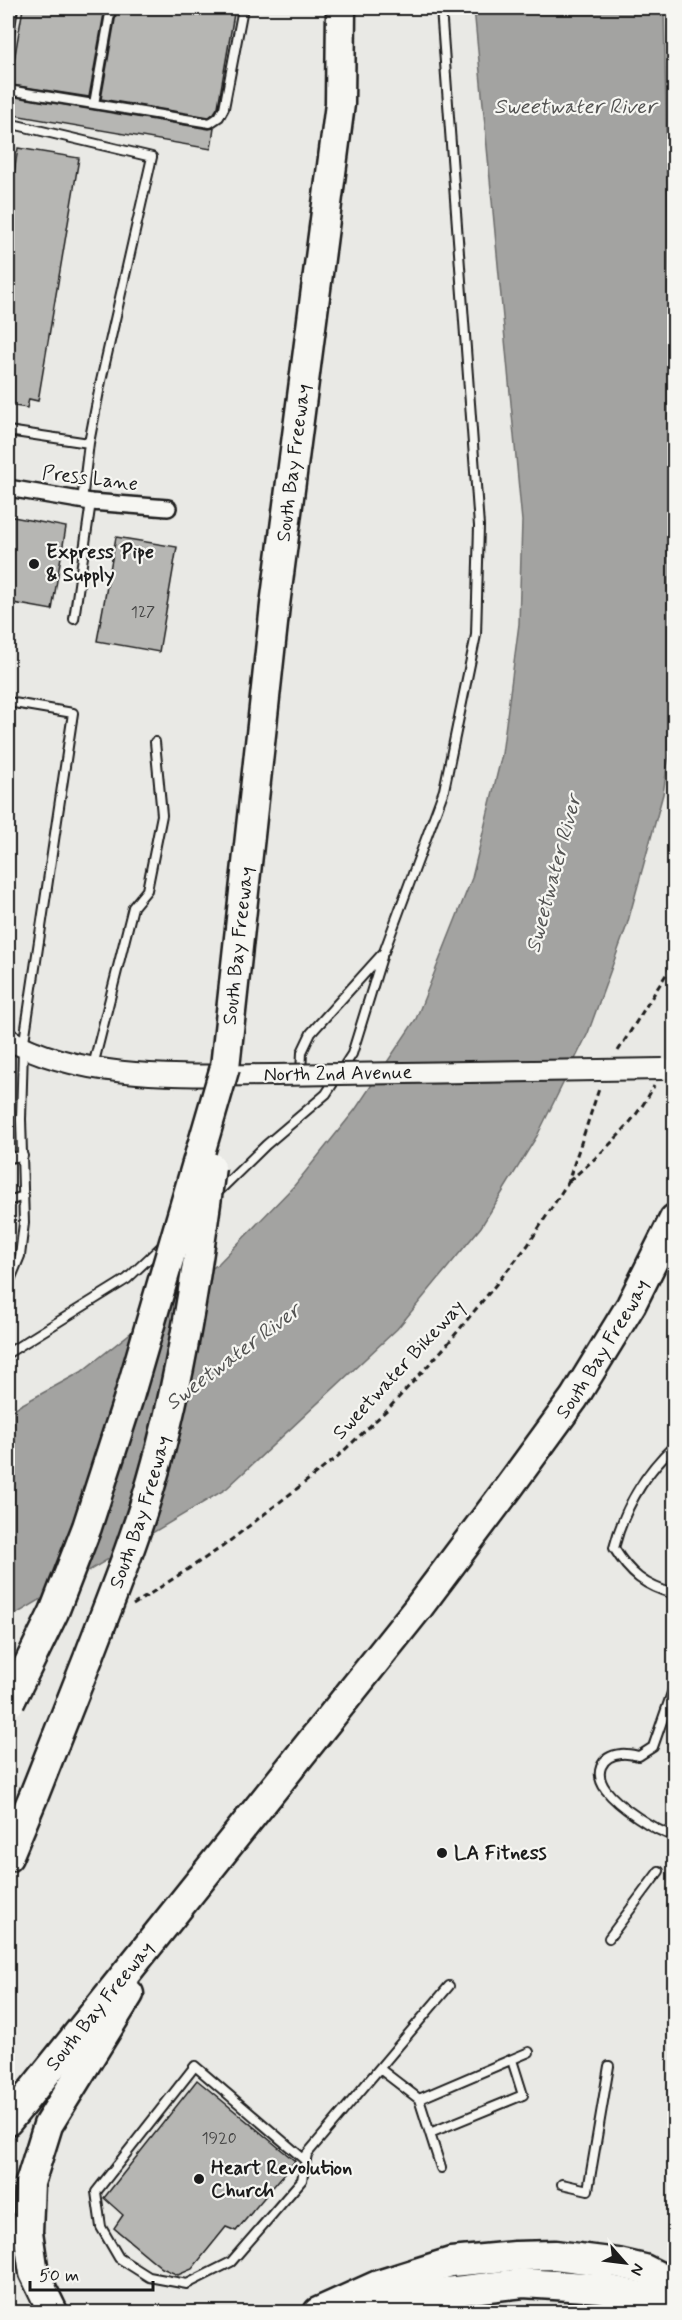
<svg xmlns="http://www.w3.org/2000/svg" width="682" height="2320" viewBox="0 0 682 2320" font-family="Mynerve,sans-serif">
<rect width="100%" height="100%" fill="#e9e9e5"/>
<filter id="ink" filterUnits="userSpaceOnUse"><feTurbulence type="fractalNoise" baseFrequency=".0167" numOctaves="2"/><feDisplacementMap in="SourceGraphic" scale="12" xChannelSelector="R" yChannelSelector="G"/><feConvolveMatrix kernelMatrix="1 2 1 2 8 2 1 2 1" color-interpolation-filters="sRGB"/></filter>
<g filter="url(#ink)">
<!-- water -->
<path fill="#a3a3a1" stroke="#6d6d6c" stroke-width="1.5" d="M474 8H664L667 171 674 355V721L663 794 627 925 588 1033 537 1136 481 1227 397 1329 226 1489 8 1619V1412L81 1372 219 1263 294 1186 355 1110 416 1019 472 878 502 754 519 624 522 521Z"/>
<!-- building -->
<path fill="#b6b6b3" stroke="#1c1c1c" stroke-width="1.5" d="M23 8H105L89 97 12 85 13 78H11Z
M117 8H235L218 107 214 113 209 117 101 99Z
M10 96 209 129 214 128 211 149 8 114Z
M18 148 79 158 38 401 29 399 27 408 8 405V210Z
M8 516 66 527 52 610 8 602Z
M116 537 177 547 159 652 97 641Z
M197 2080 295 2161 236 2231 226 2227 192 2269 178 2275 162 2268 114 2228 123 2215 104 2198Z"/>
<g fill="none" stroke-linecap="round" stroke-linejoin="round">
<!-- service casing -->
<g stroke="#1c1c1c" stroke-width="12">
<path id="service" d="M8 42 13 8
M8 90 210 123 219 117 224 108 243 8
M94 104 111 8
M8 123 152 157 101 381 89 443
M8 431 89 443 82 501
M74 619 91 502
M8 702 73 713 23 1048 21 1119 24 1223 20 1256 8 1285
M93 1066 133 907 147 890 162 815 155 742
M301 1074 302 1052 311 1033 384 952 444 790 476 635 479 526 441 8
M8 1158 23 1156
M217 1193 266 1145 326 1094 352 1054 382 957
M8 1201 24 1196
M8 1353 127 1279 163 1245
M674 1446C645 1473 624 1509 614 1548 630 1574 645 1586 674 1594
M674 1687 653 1747 639 1756C634 1755 626 1753 621 1754 600 1756 594 1774 606 1790 618 1806 655 1831 674 1836
M609 1938 659 1871
M380 2069 419 2099 441 2168
M419 2099 529 2052
M430 2133 523 2095 512 2060
M306 2161 195 2066 96 2192 101 2227 119 2258 149 2277 187 2284 231 2262 302 2180 307 2154 449 1986
M562 2184 588 2190 609 2066"/>
</g>
<!-- minor casing -->
<g stroke="#1c1c1c" stroke-width="20">
<path id="minor" d="M8 488 91 502 168 508"/>
</g>
<!-- tertiary casing -->
<g stroke="#1c1c1c" stroke-width="24">
<path id="tertiary" d="M8 1039C84 1082 189 1075 274 1075"/>
</g>
<!-- secondary casing -->
<g stroke="#1c1c1c" stroke-width="27">
<path id="secondary" d="M672 2312 674 2310"/>
</g>
<!-- motorway casing -->
<g stroke="#1c1c1c" stroke-width="33">
<g id="motorway">
<path id="s1" d="M225 1067 275 605 340 104 341 8"/>
<path d="M8 1857 34 1795 89 1656"/>
<path id="s2" d="M8 2121 418 1608 509 1487 574 1398 631 1305 674 1219"/>
<path d="M53 2312 34 2273 28 2232 30 2183 48 2125 129 1994"/>
<path d="M318 2312 378 2285 451 2262 515 2256 555 2255 618 2263 644 2269 674 2284"/>
<path d="M365 2312 430 2294 523 2283 601 2288 647 2298 674 2293"/>
</g>
</g>
<!-- path -->
<path stroke="#1c1c1c" stroke-width="3" stroke-dasharray="6 4.5" stroke-linecap="butt" d="M618 1051 674 962
M569 1181C602 1153 633 1126 654 1086
M133 1605 222 1547 335 1459 389 1408 445 1347 528 1245 568 1182 600 1086"/>
<!-- service -->
<use href="#service" stroke="#f6f6f2" stroke-width="8"/>
<!-- minor -->
<use href="#minor" stroke="#f6f6f2" stroke-width="15"/>
<!-- tertiary -->
<use href="#tertiary" stroke="#f6f6f2" stroke-width="20"/>
<!-- secondary -->
<use href="#secondary" stroke="#f6f6f2" stroke-width="22"/>
<!-- motorway -->
<use href="#motorway" stroke="#f6f6f2" stroke-width="28"/>
<!-- tertiary-bridge casing -->
<g stroke="#1c1c1c" stroke-width="24" stroke-linecap="butt">
<path id="tertiary-bridge" d="M274 1075 663 1069"/>
</g>
<!-- motorway-bridge casing -->
<g stroke="#1c1c1c" stroke-width="33" stroke-linecap="butt">
<g id="motorway-bridge">
<path id="s3" d="M89 1656C111 1598 135 1540 152 1480 181 1380 197 1271 211 1167"/>
<path d="M10 1702 54 1612 87 1527 128 1400 225 1067"/>
</g>
</g>
<!-- tertiary-bridge -->
<use href="#tertiary-bridge" stroke="#f6f6f2" stroke-width="20"/>
<!-- motorway-bridge -->
<use href="#motorway-bridge" stroke="#f6f6f2" stroke-width="28"/>
</g>
</g>
<!-- markers -->
<g fill="#1c1c1c" stroke="#f6f6f2" stroke-width="2">
<circle cx="34" cy="564" r="6"/>
<circle cx="442" cy="1853" r="6"/>
<circle cx="199" cy="2179" r="6"/>
</g>
<g text-anchor="middle" dominant-baseline="central" stroke-width="4.5" stroke-linejoin="round" paint-order="stroke">
<!-- number labels -->
<g font-size="16" fill="#424242">
<text x="143" y="612">127</text>
<text x="219" y="2138">1920</text>
</g>
<!-- street labels -->
<g font-size="20" fill="#1c1c1c" stroke="#f6f6f2">
<text stroke="none"><textPath href="#s1" startOffset="608">South Bay Freeway</textPath></text>
<text transform="translate(90 479) rotate(7)">Press Lane</text>
<text stroke="none"><textPath href="#s1" startOffset="122">South Bay Freeway</textPath></text>
<text transform="translate(338 1074) rotate(-1)">North 2nd Avenue</text>
<text stroke="none"><textPath href="#s2" startOffset="975">South Bay Freeway</textPath></text>
<text transform="translate(399 1370) rotate(-47)">Sweetwater Bikeway</text>
<text stroke="none"><textPath href="#s3" startOffset="153">South Bay Freeway</textPath></text>
<text stroke="none"><textPath href="#s2" startOffset="147">South Bay Freeway</textPath></text>
</g>
<!-- poi labels -->
<g font-size="20" font-weight="bold" fill="#1c1c1c" stroke="#f6f6f2" text-anchor="start">
<text x="46" y="552">Express Pipe<tspan x="46" dy="23">&amp; Supply</tspan></text>
<text x="454" y="1853">LA Fitness</text>
<text x="211" y="2168">Heart Revolution<tspan x="211" dy="23">Church</tspan></text>
</g>
<!-- water labels -->
<g font-size="21" font-style="italic" fill="#525251" stroke="#f6f6f2">
<text x="575" y="107">Sweetwater River</text>
<text transform="translate(554 874) rotate(-75)">Sweetwater River</text>
<text transform="translate(233 1357) rotate(-37)">Sweetwater River</text>
</g>
</g>
<!-- margin -->
<rect width="682" height="2320" fill="none" stroke="#f6f6f2" stroke-width="30"/>
<rect x="15" y="15" width="652" height="2290" fill="none" stroke="#1c1c1c" stroke-width="2" filter="url(#ink)"/>
<!-- north arrow -->
<g transform="translate(625 2263) rotate(118)" stroke="#f6f6f2" stroke-width="4.5" paint-order="stroke">
<path d="M0-4.5L10 22L0 15L-10 22Z" fill="#1c1c1c"/>
<text y="-9" font-size="16" font-weight="bold" text-anchor="middle" fill="#1c1c1c">N</text>
</g>
<!-- scale -->
<path d="M30 2281v9h123v-9" fill="none" stroke="#1c1c1c" stroke-width="3"/>
<text x="39" y="2281" font-size="18" fill="#1c1c1c" stroke="#f6f6f2" stroke-width="4.5" paint-order="stroke">50 m</text>
</svg>
